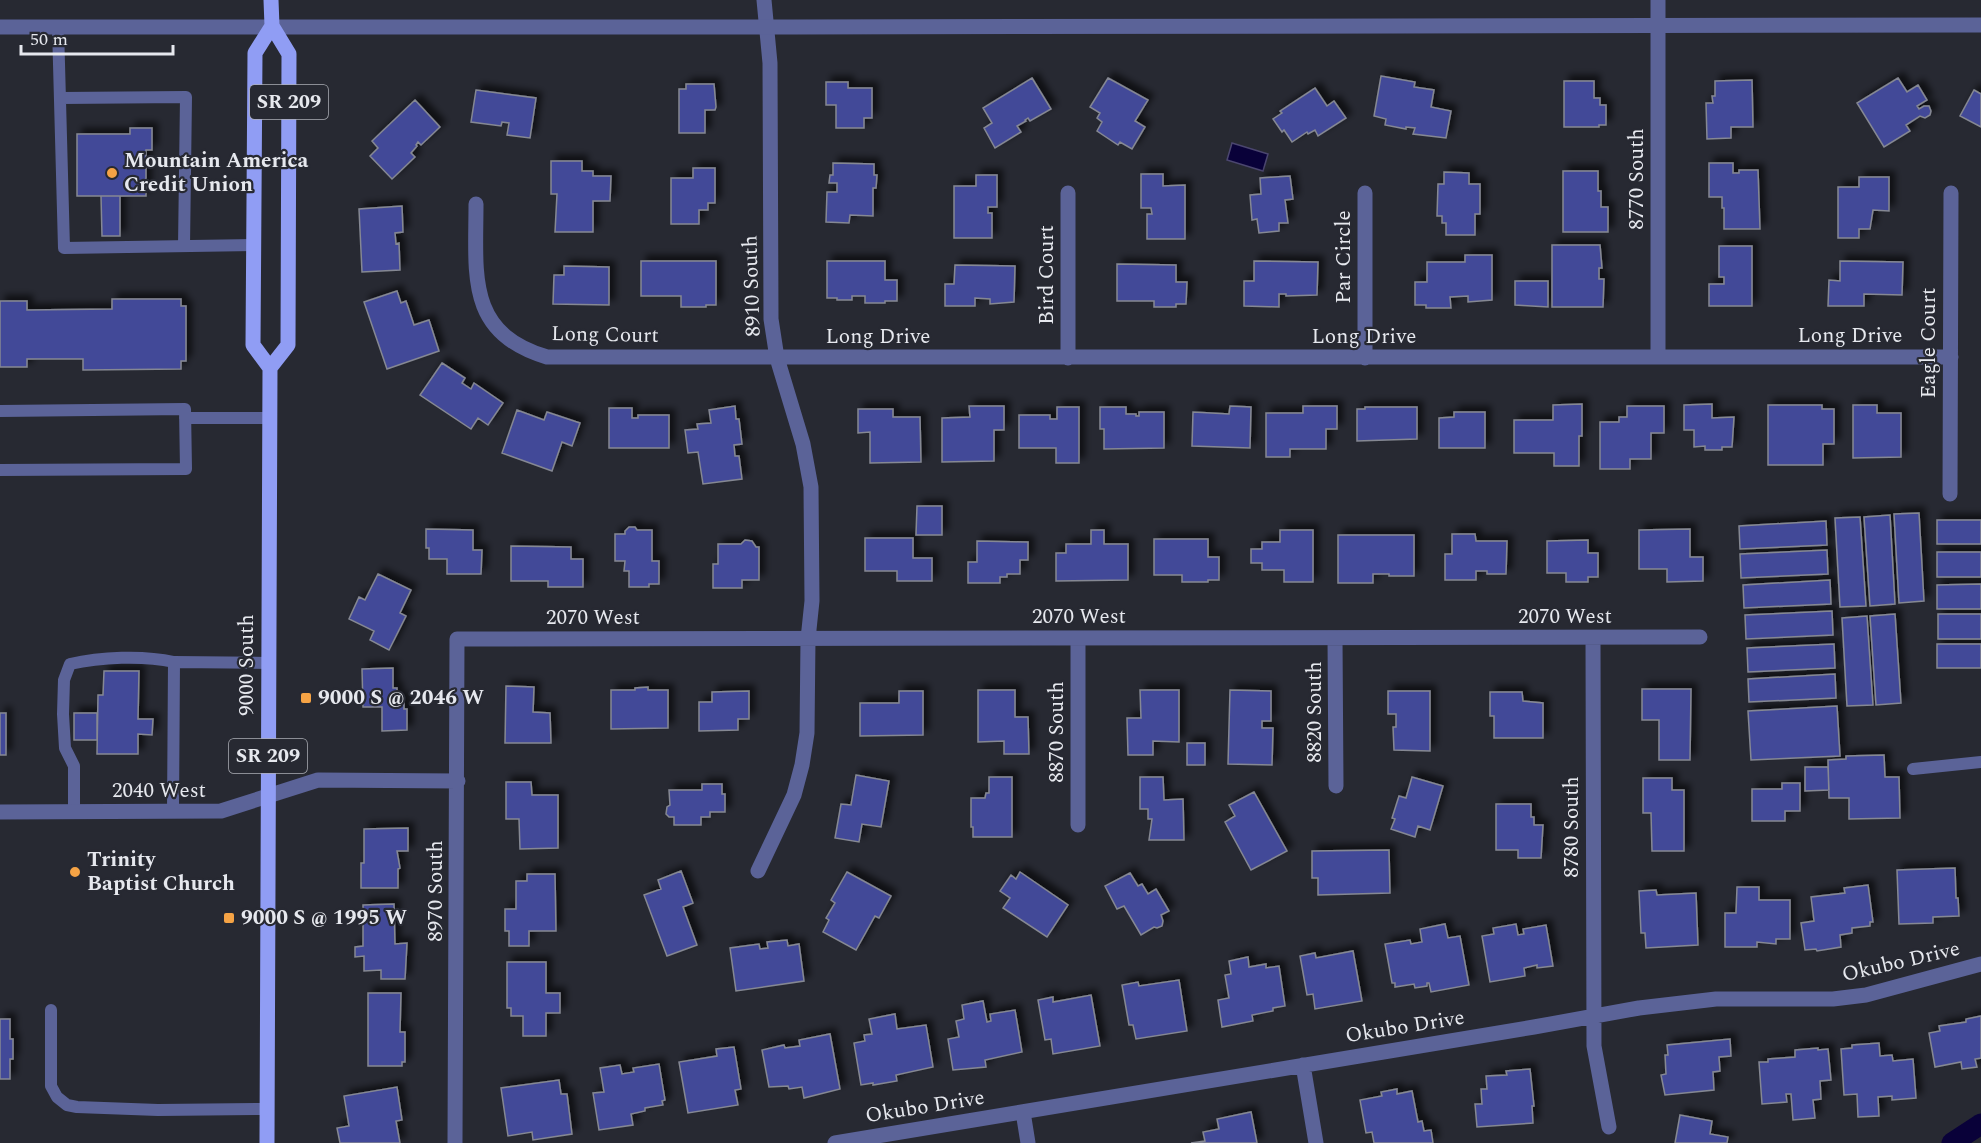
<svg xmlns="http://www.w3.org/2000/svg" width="1981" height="1143" viewBox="0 0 1981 1143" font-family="Spectral,serif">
<defs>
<filter id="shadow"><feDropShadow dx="5.5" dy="-5.5" stdDeviation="3" flood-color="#0009"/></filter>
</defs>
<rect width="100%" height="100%" fill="#272932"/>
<!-- water -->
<path fill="#090139" stroke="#4b466f" stroke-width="1.5" d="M1232 143 1268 154 1263 171 1227 160Z"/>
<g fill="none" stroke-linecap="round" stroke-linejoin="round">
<!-- canal -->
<path stroke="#090139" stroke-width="21" d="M1952 1143 1981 1124"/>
</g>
<!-- building -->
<path fill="#434998" stroke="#858893" stroke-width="1.5" filter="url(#shadow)" d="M1381 76 1415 82 1414 87 1434 90 1431 107 1451 111 1446 138 1413 134 1415 128 1406 127V129L1385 125 1386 119 1374 116Z
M1032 78 1051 109 1030 121 1028 118 1025 120 1026 121 1017 126 1021 132 995 148 984 128 992 123 983 108Z
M1108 78 1148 100 1135 121 1145 127 1132 149 1120 142 1118 145 1097 131 1102 122 1097 118 1100 113 1090 107Z
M1898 78 1907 92 1918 85 1927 100 1917 106 1919 109 1924 106H1929L1931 111 1930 115 1925 118 1920 116 1906 125 1910 131 1884 147 1857 103Z
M1752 80 1753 127H1731V138L1707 139 1706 103H1713L1712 96H1715V81Z
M1564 81H1594V98H1600V105H1606V125H1599V127H1564Z
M826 82H848V88H872V118H864V128H836V105H826Z
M686 84H714L716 107 715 110H705V133H679V89H686Z
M1315 88 1327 106 1334 101 1346 118 1318 136 1315 130 1308 134 1307 132 1292 142 1284 130 1282 132 1273 119 1282 113 1280 111Z
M476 90 536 98 530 138 507 135 509 123 502 122 501 126 471 122Z
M1974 90 1981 94V127L1960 116Z
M415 100 440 127 421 145 418 142 416 145 417 146 411 153 415 157 392 179 370 156 378 148 372 141Z
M130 128H152V150H146V196H77V134H130Z
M551 161H582V171H593V176H611L610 201H593V232H555L557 194H551Z
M833 163 874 164V175H877L876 188H873V216L850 215 849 223 826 222 827 192H837V183H829L830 175H833Z
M1709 163H1733V173H1739V170H1758L1760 229H1724V208H1722V197H1709Z
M693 168H715V203H708V210H699V224H671V178H693Z
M1563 171H1598V191H1601V207H1608V232H1563Z
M1444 172 1469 173V184H1480V214H1475V235H1446V223H1442V216H1437L1438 184H1444Z
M1141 174H1163V186L1185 185V239H1147V214H1152L1151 208H1141Z
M976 175H997V207H988V213H992V238H954V186H976Z
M1290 176 1293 199 1285 200 1288 223H1279V231L1259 233 1257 219 1252 220 1250 195 1261 194 1260 178Z
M1859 177H1889V211L1873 210 1870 229H1859V238H1838V187H1859Z
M101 196H120V236H102Z
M402 206 403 232 395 233 396 244 399 243 400 270 362 272 359 209Z
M1552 245H1600L1602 268H1599V279H1604L1603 307H1552Z
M1719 246H1752V306H1709V284H1724V277H1719Z
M1465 255H1492V300L1468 302V296L1450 297 1451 308H1426V305H1415V282H1427V262H1465Z
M641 261H716V305H706V307H681V296H641Z
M827 261H885V280H897V301H885V303H865V296H852V300H837V298H827Z
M1254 261 1318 262 1317 295 1286 296V294H1279V307L1244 306V281H1254Z
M1840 261 1903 262 1902 295 1864 294V306H1828L1829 280 1840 281Z
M1117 264 1176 265V282H1187L1186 304H1176V307H1154V301H1117Z
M955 265 1015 266 1014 302 990 304V299L975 298V306H945V284H954Z
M564 266 609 267V305L553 304 554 275H564Z
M1515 281H1548V307L1515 305Z
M397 291 401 303 406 301 414 325 429 320 439 351 387 369 364 302Z
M112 299H181V306H186V361H181V369L83 370V359H27V367H0V301H27V310L112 309Z
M442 363 465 378 462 383 471 389 474 383 503 403 488 425 478 418 471 429 420 395Z
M1582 404V436H1579V466H1554V453H1514V420H1553V405Z
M1712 404V418L1734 417 1732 447H1722V450H1705V446L1694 447V430H1684V405Z
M1768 405H1822V409H1834V444H1823V465H1768Z
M1853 405H1877V413H1901V457L1853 458Z
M735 406 736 419H739L742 444 734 445 735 456H739L742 479 703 484 698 452 688 453 685 430 698 429 697 424 711 423 709 410Z
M969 406H1004V430H994V461L942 462V418L970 417Z
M1230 406 1251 407 1250 448 1192 446 1193 412 1229 414Z
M1303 406H1337V429H1326V449H1290V457H1266V413H1303Z
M1627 406H1664V433H1651V459H1630V469H1600V422H1619V417H1627Z
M1057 407H1079V463H1056V448H1019V415H1050V419H1057Z
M1100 407H1126V414H1136V416H1139V412H1164V448L1104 449V429H1100Z
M1365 407H1417V439L1357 441V409H1365Z
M609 408H632V418H638V415H669V448H609Z
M858 409H893V417H920L921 462 870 463V432L858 433Z
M517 410 544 420 547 412 580 423 572 446 562 442 552 471 502 453Z
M1454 412H1485V448H1439V418L1454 417Z
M917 506H942V535H916Z
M1919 513 1924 601 1899 603 1894 514Z
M1890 515 1895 604 1870 606 1864 517Z
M1860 517 1866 606 1840 607 1835 518Z
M1937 520H1981V544H1937Z
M1826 521 1827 545 1740 549 1739 526Z
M629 527H635L637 530H652V561H659V584H649V587H629V571H624L625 561H615V534H625V531Z
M426 529 473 530V550H482L481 574H447V559H429V548H426Z
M1690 529V557H1703V581L1667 582V569H1639V530Z
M1091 530H1104V544H1128V580L1056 581V553H1066V544H1091Z
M1280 530H1313V582H1284V570H1262V563H1251V549H1262V542H1280Z
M1452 534H1475L1476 541H1507L1506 574H1487V571H1476V580H1445V554H1452Z
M1338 535H1414V576H1389V574H1373V583H1338Z
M865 538H913V558H932V581H897V571H865Z
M1154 539H1208V557H1219V580H1208V582H1182V575H1154Z
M745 540 752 541 756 547H759V580H742V588H713V564H718V544H741Z
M1588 540V553H1598V577H1588V582H1566V573H1547V541Z
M977 541 1028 542V560H1020V574H1007V577H1000V583H968V562H977Z
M511 546 571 547V559H583V587H548V581H511Z
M1827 550 1828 574 1741 578 1740 554Z
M1937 552H1981V577H1937Z
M378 574 411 590 400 613 406 616 389 650 370 640 374 631 349 619 359 597 365 600Z
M1830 580 1831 604 1744 608 1743 585Z
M1981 584V609H1937V585Z
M1832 611 1833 635 1746 639 1745 615Z
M1895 614 1901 703 1876 705 1870 616Z
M1938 614H1981V639H1938Z
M1867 616 1873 705 1847 706 1842 618Z
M1834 644 1835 668 1748 672 1747 648Z
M1937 644H1981V668H1937Z
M393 668V688H397V698H404V709H407V730L382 731V707H363L362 669Z
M104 671H139L138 719H153L152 735 138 734V754H97L98 695H103Z
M1835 674 1836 698 1749 702 1748 679Z
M506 686 534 687 533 712 550 713 551 743H505Z
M648 687V690H668V728L611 729V690H635V688Z
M1642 689H1691L1690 760H1659V720H1642Z
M978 690H1015V717H1028L1029 754H1004V741L978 742Z
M1140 690H1179V742L1153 741V755H1128L1127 718H1141Z
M1230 690 1271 691V721H1262V728H1273L1272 765 1228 764Z
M749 691V719H738V730L699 731V702H712V692Z
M899 691H923V735L860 736V703H899Z
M1388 691H1430V751L1394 750 1393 727H1396V714H1388Z
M1490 692H1522L1523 701 1543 703V738H1494V716H1490Z
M1837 706 1840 756 1751 760 1748 711Z
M0 713H6V755H0Z
M74 713H97V740H74Z
M1187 743H1205V765H1187Z
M1884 755 1885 777H1899L1900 818 1849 819V798H1829L1828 760 1846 759V756Z
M1805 767H1828L1829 790 1805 791Z
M856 775 889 781 881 827 862 824 859 842 835 838 841 804 851 805Z
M989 777H1012V837H973V827H971V798H985L986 793H989Z
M1140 777H1163L1164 800 1183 799 1184 840H1149L1152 819H1148V809H1140Z
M1412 777 1443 786 1430 830 1418 826 1415 837 1391 829 1395 819 1392 818 1399 796 1406 798Z
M1643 778H1672V790H1684V851H1652L1651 813H1643Z
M506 782H531L532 795H558V848L520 849 519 819H506Z
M1782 783H1800V811H1785V821H1752V789H1782Z
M702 784H722V794H725V812H710V817H701V825H674V817H669L666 814 667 807 670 805 669 790H702Z
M1254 792 1287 851 1251 870 1225 822 1235 816 1229 805Z
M1496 804H1531V817H1534V825H1543L1541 858H1518V850H1496Z
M408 828V851H397L400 868 398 869V888H361V863H364V829Z
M1389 850 1390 893 1318 895V878H1312V851Z
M1955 868 1956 898H1958L1959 916 1933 917V923L1899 924 1897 870Z
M681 871 693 903 683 907 697 945 667 956 644 895 661 889 658 880Z
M847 872 891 896 879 918 875 916 856 950 823 932 829 920 826 918 835 903 831 900Z
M1020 872 1068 905 1047 937 1003 908 1010 898 1000 891 1011 875 1016 879Z
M1130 873 1138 886 1142 884 1148 894 1156 889 1169 911 1161 915 1163 921 1162 926 1157 928 1154 927 1141 935 1124 906 1117 909 1105 886Z
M527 874H555L556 931H529V946H509V931H505V909H516V881H527Z
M1868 885 1873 922H1870V926L1852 928V933L1840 935 1841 947 1817 951 1816 949 1805 950 1801 923 1814 921 1811 897 1845 893 1844 888Z
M1737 887H1759V900H1790V939H1776V944L1757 942V947H1725V913H1736Z
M1656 890 1657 895 1696 893 1698 945 1646 948 1645 933H1641L1639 891Z
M394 904 395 944 407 943 405 979H381V970L364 971V956L355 957V947L363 946V905Z
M1445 924 1448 938 1460 936 1469 985 1431 992 1429 983H1427V986L1415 988 1414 984 1395 987V983H1392L1385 944 1410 940 1411 944 1422 942 1420 929Z
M1516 924 1518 935 1524 934 1523 929 1546 925 1553 966 1537 968V965L1524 968 1525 976 1490 982 1482 936 1494 934 1493 928Z
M787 940 788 946 799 944 804 981 736 991 730 948 759 944 760 949 768 948 767 942Z
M1353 951 1362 1001 1315 1009 1313 994 1307 995 1300 956 1315 953 1316 958Z
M1248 957 1249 967 1266 964V968L1279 966 1285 1006 1273 1008V1011L1252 1015 1253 1021 1222 1027 1218 1000 1229 998 1225 975 1231 974 1229 961Z
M507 962H546V993H560V1013H546V1036H523V1016H511V1008H507Z
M1179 980 1187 1031 1136 1039 1133 1025H1129L1122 985 1138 982 1139 986Z
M368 993H401L400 1032H405V1062H402V1066H368Z
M1091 995 1100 1046 1053 1054 1051 1039 1045 1040 1038 1000 1053 997V1002Z
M983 1001 987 1022 991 1021 990 1014 1015 1010 1022 1052 985 1060 986 1067 953 1070 948 1039 959 1037 956 1021 964 1019 962 1005Z
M895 1014 897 1029 926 1025 933 1067 896 1075 897 1081 873 1085V1083L861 1085 854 1043 865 1041 864 1035 872 1034 869 1019Z
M1981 1016V1058L1975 1059 1977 1067 1962 1069 1961 1062 1935 1067 1929 1033 1940 1031 1939 1026 1966 1022V1019Z
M0 1019H10V1039H13V1059H10V1079H0Z
M830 1034 840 1089 804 1098 802 1087 789 1089 788 1086 769 1087 762 1050 784 1045 785 1048 800 1046 799 1040Z
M1730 1039 1731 1056 1719 1057 1720 1071 1713 1072 1714 1090 1665 1095 1661 1075 1666 1074 1665 1055H1668L1667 1045Z
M1879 1043 1880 1056 1892 1055 1893 1061 1913 1059 1916 1098 1892 1100V1096L1878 1097 1879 1116 1858 1117 1857 1094 1844 1095 1841 1049 1852 1048V1045Z
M734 1047 741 1089 735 1090 738 1105 688 1113 679 1062 717 1056 716 1049Z
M1818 1048V1050L1828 1049 1831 1080 1820 1081 1821 1099 1813 1100 1815 1118 1793 1120 1791 1094H1786L1787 1102 1762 1104 1759 1062H1768V1059L1795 1057V1050Z
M659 1064 665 1100 662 1101 663 1105 645 1108V1111L631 1114 633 1125 599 1130 593 1093 604 1092 600 1068 620 1065 622 1074 634 1072 633 1068Z
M1530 1069 1534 1106H1532L1533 1123 1477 1127 1475 1104H1482L1481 1089H1487L1486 1076 1507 1075 1506 1071Z
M559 1080 561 1094H567L572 1134 533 1140 532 1132 508 1136 501 1088Z
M397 1087 402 1120 396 1121 400 1143H340L337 1128 349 1126 344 1096Z
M1397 1089V1094L1412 1091 1418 1122 1422 1121 1424 1131 1431 1130 1433 1143H1374L1372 1132 1366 1133 1360 1100 1382 1096 1381 1092Z
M1251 1112 1257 1143H1191L1205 1141 1203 1132 1219 1129 1217 1119Z
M1680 1115 1712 1121 1710 1134 1728 1137 1727 1143H1675Z"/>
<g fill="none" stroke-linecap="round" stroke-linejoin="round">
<!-- service -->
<path stroke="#5b6398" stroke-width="12" d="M58 27 64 248 254 245
M61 98 186 97 184 246
M0 411 185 409 186 469 0 470
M185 418H270
M1913 769 1981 762
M173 811 174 662
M74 812V766L65 748 63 714 64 680 70 664C100 657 143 655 174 662L268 663
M51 1010V1086L57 1097 67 1105 77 1107 158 1110 267 1109"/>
<!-- minor -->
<path stroke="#5b6398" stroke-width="15" d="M1658 0V357
M1068 193V358
M1365 193V358
M476 204C476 275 466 333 547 357H1951
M1950 494 1951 193
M1078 638V825
M1335 638 1336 786
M1593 638 1594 1046 1609 1127
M0 812 221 811 318 780 458 781
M758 871 794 795 802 765 807 733 808 639 812 601 811 487 803 444 777 358 771 319 770 63 764 0
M1303 1065 1316 1143
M1023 1112 1028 1143
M455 1143 457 639 1700 637
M835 1143 1534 1027 1639 1008 1716 999H1833L1866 995 1981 964"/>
<!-- tertiary -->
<path stroke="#5b6398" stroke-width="15" d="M0 27H793L1981 25"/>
<!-- primary -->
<path stroke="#909df4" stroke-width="15" d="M270 368 253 345 255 53 272 26
M267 1143 270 368 288 345 289 54 272 26 271 0"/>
</g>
<!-- markers -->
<g fill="#f5a345" stroke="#272932" stroke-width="2">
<circle cx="112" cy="173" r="6"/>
<rect x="300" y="692" width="12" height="12" rx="3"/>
<circle cx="75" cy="872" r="6"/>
<rect x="223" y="912" width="12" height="12" rx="3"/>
</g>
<g text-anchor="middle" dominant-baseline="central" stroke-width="4.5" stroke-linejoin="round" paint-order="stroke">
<!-- shield labels -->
<g fill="#272932" stroke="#adafb6" stroke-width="1.5">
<rect x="250" y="85" width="78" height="34" rx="4.5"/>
<rect x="229" y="739" width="78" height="34" rx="4.5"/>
</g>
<g font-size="20" font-weight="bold" fill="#e6e8ee">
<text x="289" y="102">SR 209</text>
<text x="268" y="756">SR 209</text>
</g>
<!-- poi labels -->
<g font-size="21" font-weight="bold" fill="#e6e8ee" stroke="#272932" text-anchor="start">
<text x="124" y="161">Mountain America<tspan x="124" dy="24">Credit Union</tspan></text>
<text x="318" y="698">9000 S @ 2046 W</text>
<text x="87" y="860">Trinity<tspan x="87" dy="24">Baptist Church</tspan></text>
<text x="241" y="918">9000 S @ 1995 W</text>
</g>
<!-- street labels -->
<g font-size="21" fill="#e6e8ee" stroke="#272932">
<text transform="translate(1637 179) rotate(-90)">8770 South</text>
<text transform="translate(1344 257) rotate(-90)">Par Circle</text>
<text transform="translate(1047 275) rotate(-90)">Bird Court</text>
<text transform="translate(752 286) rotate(-92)">8910 South</text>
<text transform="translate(605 335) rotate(1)">Long Court</text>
<text x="1850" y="336">Long Drive</text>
<text x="878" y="337">Long Drive</text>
<text x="1364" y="337">Long Drive</text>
<text transform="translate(1929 343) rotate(-90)">Eagle Court</text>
<text x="1079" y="617">2070 West</text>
<text x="1565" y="617">2070 West</text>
<text x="593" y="618">2070 West</text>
<text transform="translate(247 665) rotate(-90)">9000 South</text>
<text transform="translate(1315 712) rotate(-90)">8820 South</text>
<text transform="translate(1057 732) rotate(-90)">8870 South</text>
<text x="159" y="791">2040 West</text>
<text transform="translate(1572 827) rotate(-90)">8780 South</text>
<text transform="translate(436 891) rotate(-90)">8970 South</text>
<text transform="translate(1901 962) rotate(-13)">Okubo Drive</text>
<text transform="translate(1405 1027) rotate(-9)">Okubo Drive</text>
<text transform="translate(925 1107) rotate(-9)">Okubo Drive</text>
</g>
</g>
<!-- scale -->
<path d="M21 45v9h152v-9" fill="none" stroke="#e6e8ee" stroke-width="3"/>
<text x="30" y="45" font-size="18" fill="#e6e8ee" stroke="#272932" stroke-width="4.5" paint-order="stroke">50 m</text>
</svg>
